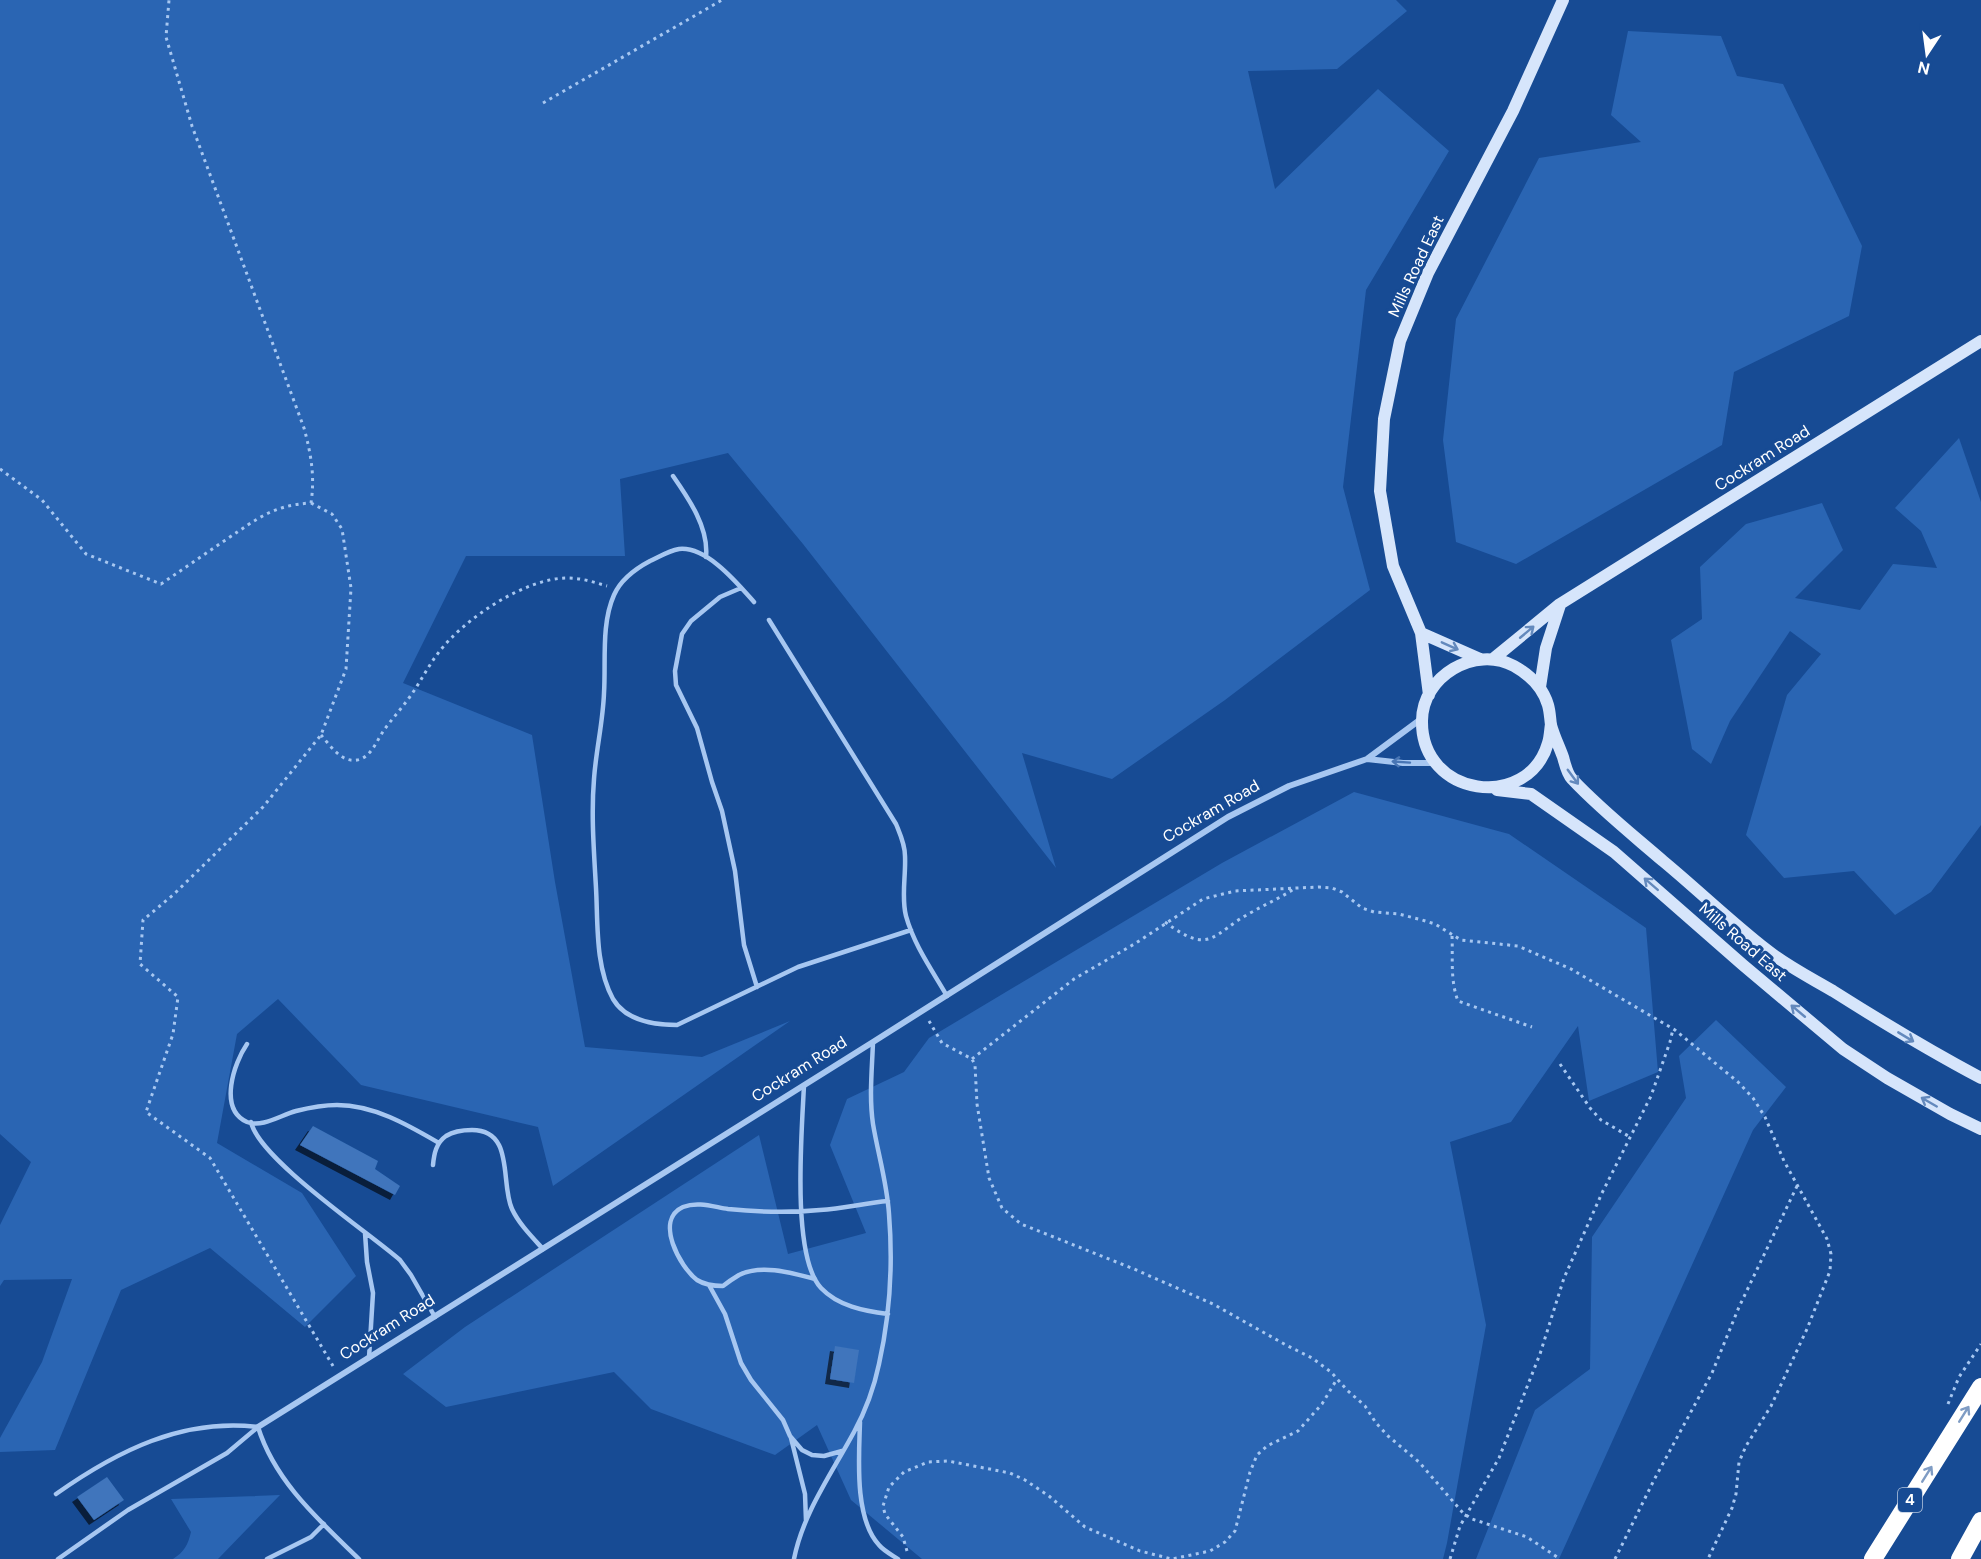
<svg xmlns="http://www.w3.org/2000/svg" width="1981" height="1559" viewBox="0 0 1981 1559" font-family="'DM Sans',sans-serif">
<defs>
<filter id="shadow"><feDropShadow dx="-5" dy="5" stdDeviation="0" flood-color="#0009"/></filter>
</defs>
<rect width="100%" height="100%" fill="#174b94"/>
<!-- green -->
<path fill="#2a65b3" d="M0 0H1396L1407 11 1337 69 1248 71 1275 189 1378 89 1449 151 1366 290 1343 487 1370 590 1225 700 1112 779 1022 753 1056 868 803 544 728 453 620 479 625 556H466L403 683 532 735 555 882 585 1047 702 1057 790 1021 553 1186 538 1127 361 1085 278 999 237 1034 217 1143 302 1193 356 1276 305 1327 210 1248 121 1290 55 1450 0 1452V1438L42 1362 72 1279 4 1280 0 1286V1225L31 1162 0 1134Z
M1628 31 1721 36 1737 76 1783 84 1862 246 1849 316 1734 372 1722 445 1516 564 1456 542 1443 440 1456 319 1539 158 1641 142 1611 115Z
M1959 438 1981 502V825L1931 892 1895 915 1854 871 1784 878 1746 835 1787 695 1821 654 1790 631 1730 721 1711 764 1692 749 1671 640 1702 619 1700 567 1746 524 1822 503 1843 550 1795 598 1860 610 1893 564 1937 568 1921 531 1895 508Z
M1354 792 1509 834 1646 928 1658 1072 1589 1101 1578 1026 1511 1122 1450 1142 1486 1325 1447 1543 1443 1559H922L851 1500 817 1425 775 1455 651 1409 614 1372 446 1407 403 1374 465 1327 759 1135 788 1254 866 1233 830 1145 847 1099 904 1072 929 1038 1222 863Z
M1716 1020 1786 1087 1753 1130 1559 1559H1476L1535 1410 1590 1369 1592 1237 1686 1098 1679 1056Z
M280 1495 218 1559H173C184 1552 188 1545 191 1532L171 1499Z"/>
<!-- building -->
<path fill="#3f75bc" filter="url(#shadow)" d="M313 1126 378 1161 375 1169 400 1186 395 1195 300 1145Z
M835 1346 859 1350 854 1383 830 1379Z
M107 1477 124 1500 94 1520 77 1497Z"/>
<g fill="none" stroke-linecap="round" stroke-linejoin="round">
<!-- path -->
<path stroke="#a7c7f1" stroke-width="3" stroke-dasharray="3 4.5" stroke-linecap="butt" d="M543 103 722 0
M0 469 42 500 86 554 161 584C183 569 205 554 227 539 257 519 273 505 311 503 315 476 311 454 304 428L192 126 166 37 169 0
M311 503 332 514 342 529 351 588 346 669 321 735 263 807 173 895 143 920 140 964 178 997 173 1034 146 1112 210 1158 333 1366
M321 735C330 745 341 763 357 760 371 758 377 740 384 730 392 719 401 709 409 698 420 683 428 666 439 652 464 619 525 578 567 578 581 578 594 582 607 586
M1165 922C1212 957 1212 933 1252 912 1266 904 1280 898 1294 889
M1452 936C1453 958 1450 980 1458 1001L1532 1027
M929 1021 942 1043 972 1059 975 1065 977 1104 989 1178 1002 1208 1021 1224 1134 1269 1213 1304 1286 1345 1312 1358 1331 1372 1347 1390 1365 1406 1376 1423 1388 1436 1419 1462 1463 1513 1472 1519 1527 1537 1560 1559
M972 1059 1074 979 1136 943 1203 899 1235 891 1319 887 1332 888 1342 892 1362 908 1374 912 1399 914 1422 920 1435 924 1461 940 1518 946 1571 969 1675 1030 1738 1082 1753 1098 1765 1117 1784 1161 1827 1239 1831 1254 1830 1271 1807 1329 1771 1406 1746 1446 1739 1462 1736 1494 1732 1508 1708 1559
M1560 1064 1590 1108 1601 1120 1630 1137
M1948 1404 1959 1377 1981 1344
M907 1551 903 1537 885 1514 883 1506 889 1487 904 1472 928 1462 948 1461 1010 1473 1025 1480 1049 1496 1085 1527 1140 1551 1172 1559 1210 1551 1225 1542 1235 1531 1250 1472 1257 1455 1267 1446 1298 1431 1322 1404 1337 1379
M1450 1559 1460 1526 1499 1458 1540 1354 1564 1278 1602 1193 1651 1096 1670 1042 1673 1029
M1615 1559 1654 1480 1712 1373 1739 1307 1798 1184"/>
<!-- lane -->
<path stroke="#a7c7f1" stroke-width="4.5" d="M673 476C689 499 709 528 706 557
M741 588 720 597 691 621 682 634 675 671 676 685 697 728 712 782 722 811 735 871 744 945 757 987
M754 602C738 584 707 546 679 549 668 551 659 557 650 561 635 569 621 579 614 595 601 624 606 662 604 693 603 722 596 750 594 779 591 815 594 852 596 888 598 923 595 966 613 999 626 1021 653 1025 677 1025L798 967 911 930
M769 620 896 824C900 834 905 844 905 856 906 876 901 897 906 916 914 945 932 970 947 996
M247 1044C234 1063 218 1109 247 1122 262 1128 281 1115 296 1111 308 1108 323 1105 337 1105 374 1105 408 1125 439 1143
M804 1085C802 1130 791 1256 821 1288 838 1306 864 1311 888 1314
M251 1122C259 1159 368 1232 400 1260L411 1275 435 1317
M433 1165C434 1154 436 1143 446 1136 454 1131 462 1130 472 1130 515 1130 500 1183 512 1209 519 1224 532 1237 543 1249
M365 1233 367 1262 373 1293 369 1358
M815 1279C792 1273 762 1264 739 1275 734 1278 728 1282 723 1286 714 1286 705 1285 697 1280 680 1267 654 1220 683 1207 698 1201 714 1207 728 1209 758 1212 790 1213 820 1210 843 1209 865 1203 888 1201
M709 1285 725 1314 741 1363 751 1380 783 1420 790 1436 802 1450 812 1455 824 1456 842 1451
M860 1422C859 1457 854 1518 879 1545 884 1551 892 1555 898 1559
M258 1427C275 1482 320 1521 359 1559
M791 1438 805 1494 806 1521
M56 1494C117 1451 182 1418 258 1427
M58 1559 128 1510 227 1453 258 1427
M267 1559 311 1537 324 1524
M794 1559C803 1513 832 1473 854 1432 866 1410 874 1388 879 1364 890 1315 893 1264 889 1214 887 1183 878 1154 873 1124 869 1097 872 1070 873 1042"/>
<!-- street -->
<path stroke="#a7c7f1" stroke-width="6" d="M1367 759 1403 763H1435
M258 1427 873 1042 1228 817 1289 786 1367 759 1421 719"/>
<!-- secondary -->
<path stroke="#d6e5fb" stroke-width="12" d="M1421 633 1480 659
M1493 659 1560 604 1981 341
M1540 687 1546 648 1560 605
M1429 695 1421 633 1393 566 1380 491 1384 419 1400 341 1428 273 1513 111 1563 0
M1551 724C1550 730 1550 737 1548 743 1528 812 1421 797 1422 721 1422 676 1475 645 1514 666 1530 675 1543 688 1548 705 1550 712 1550 718 1551 725 1554 736 1559 746 1563 757 1565 764 1567 774 1572 779 1600 809 1633 835 1663 861 1698 890 1731 922 1767 950 1787 966 1811 978 1833 991 1882 1022 1930 1051 1981 1078
M1497 790 1531 794 1614 852 1743 965 1843 1049 1887 1078 1950 1114 1981 1129"/>
<!-- highway -->
<path stroke="#fff" stroke-width="18" d="M1873 1559 1981 1387
M1960 1559 1981 1521"/>
</g>
<!-- one-way arrows -->
<defs><path id="oneway-shaft" d="M-6 0H5M1.5-3L5.5 0L1.5 3" fill="none" stroke-width="1.6" stroke-linecap="round" stroke-linejoin="round" transform="scale(1.5)"/></defs>
<g stroke="#6389bd">
<use href="#oneway-shaft" transform="translate(1527 632) rotate(-40)"/>
<use href="#oneway-shaft" transform="translate(1450 646) rotate(24)"/>
<use href="#oneway-shaft" transform="translate(1573 777) rotate(54)"/>
<use href="#oneway-shaft" transform="translate(1651 884) rotate(-139)"/>
<use href="#oneway-shaft" transform="translate(1798 1011) rotate(-140)"/>
<use href="#oneway-shaft" transform="translate(1906 1037) rotate(31)"/>
<use href="#oneway-shaft" transform="translate(1929 1102) rotate(-150)"/>
</g>
<use stroke="#4976b5" href="#oneway-shaft" transform="translate(1401 762) rotate(-176)"/>
<g stroke="#7f9cc4">
<use href="#oneway-shaft" transform="translate(1964 1414) rotate(-58)"/>
<use href="#oneway-shaft" transform="translate(1927 1474) rotate(-58)"/>
</g>
<g text-anchor="middle" dominant-baseline="central" stroke-width="6" stroke-linejoin="round" paint-order="stroke">
<!-- shield labels -->
<rect fill="#174b94" stroke="#b9c9df" stroke-width="1.5" x="1898" y="1488" width="24" height="24" rx="4.5"/>
<g font-size="15" font-weight="bold" fill="#fff">
<text x="1910" y="1500">4</text>
</g>
<!-- street labels -->
<g font-size="16" fill="#fff" stroke="#174b94">
<text transform="translate(1416 266) rotate(-65)">Mills Road East</text>
<text transform="translate(1762 458) rotate(-32)">Cockram Road</text>
<text transform="translate(1211 811) rotate(-30)">Cockram Road</text>
<text transform="translate(1743 942) rotate(41)">Mills Road East</text>
<text transform="translate(799 1069) rotate(-32)">Cockram Road</text>
<text transform="translate(387 1327) rotate(-32)">Cockram Road</text>
</g>
</g>
<!-- north arrow -->
<g transform="translate(1927 54) rotate(193)" stroke="#174b94" stroke-width="4.5" paint-order="stroke">
<path d="M0-4.5L10 22L0 15L-10 22Z" fill="#ffffff"/>
<text y="-9" font-size="16" font-weight="bold" text-anchor="middle" fill="#ffffff">N</text>
</g>
</svg>
